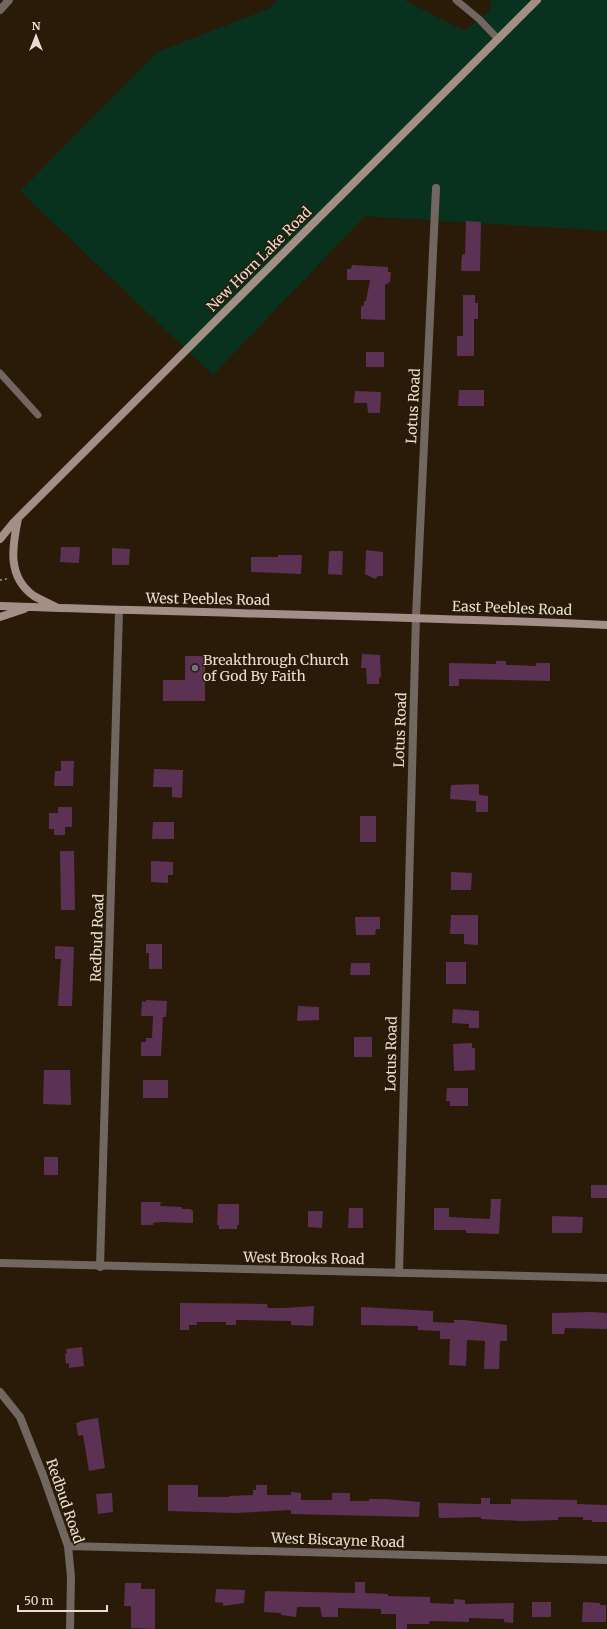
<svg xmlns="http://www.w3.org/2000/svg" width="607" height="1629" viewBox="0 0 607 1629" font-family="Merriweather,serif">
<rect width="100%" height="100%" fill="#2a1a08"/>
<!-- green -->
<path fill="#08321e" d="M277 0H404L465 31 489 11 492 0H607V231L365 216 213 375 20 191 157 52 268 9Z"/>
<!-- building -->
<path fill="#5c3254" d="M466 221 481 222 480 271H462L461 269 462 255 465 254Z
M352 265 388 267V272H391L390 282 385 285V320L361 319V307L364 305V301H366L370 280H347V269H351Z
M463 295H475V303H478V319H474V356H457V336H463Z
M366 352H384V367H366Z
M459 390H484V406H458Z
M355 391 381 392 380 413H368L367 403H354Z
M61 547H80L79 563 60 562Z
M112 548 130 549 129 565H112Z
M366 550 383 552V576H378L375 579 365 574Z
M329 551H343L342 575 328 574Z
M278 555H302L301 574 251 572V557H278Z
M362 654 380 655 381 678 379 677V684H367L366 668H361Z
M185 656H205V701H163V680H185Z
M496 661H506V665H514L536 666V663H550V681L459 679V686H449V663L496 664Z
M61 761H74L73 786H54L55 771H61Z
M154 769 183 770 182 798 172 797V787H153Z
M477 784 479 785V795L488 796V812H476V801L450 799 451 785Z
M58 807H72V827H65V835H54V829H49V813H58Z
M360 816H376V842H360Z
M153 822H174V839H152Z
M60 851H74L75 910H61Z
M151 861 173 862V875H168V883L151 882Z
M451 872 472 873 471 890H451Z
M451 915H478V945L464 944V934H450Z
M355 917H380V929H376L375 935H356Z
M146 944H162V969H149V953H146Z
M55 946 74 947 72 1006H58L61 959H55Z
M446 962H466V984H446Z
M351 963H370V975H350Z
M146 1000 167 1001 166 1017H163L161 1056H141V1042H146V1038H152L153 1016H141L142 1001 146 1002Z
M298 1006 319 1007V1020L297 1021Z
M453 1009 479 1011V1028H469V1024L452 1023Z
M354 1037H372V1057H354Z
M472 1043V1048H475V1070L454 1071 453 1044Z
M44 1070H70L71 1105 43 1104Z
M143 1080H168V1098H143Z
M447 1088H468V1106H450V1101H446Z
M44 1157H58V1175H44Z
M591 1185H607V1198H591Z
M491 1199H501L499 1234 466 1233V1230H434V1208H449V1217L490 1219Z
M141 1202H161L160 1206 182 1207V1209H190L193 1211V1223L160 1222 153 1223V1225H141Z
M218 1204H239V1225H237V1229H219V1225H217Z
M349 1208H363V1228H348Z
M308 1211H323L322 1228 308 1227Z
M552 1216 583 1217 582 1233H552Z
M180 1303 267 1304 268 1308H285L314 1306 313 1326 291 1325V1321L236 1320V1325H226V1322H197V1325H189V1330H180Z
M361 1307 433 1311V1322L454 1323V1320H465L507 1325V1341H500L499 1369H484L485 1341 467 1340 466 1366 449 1365 450 1339H440V1331L418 1330V1326L361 1325Z
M591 1312 607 1313V1329L565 1328 564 1334H552V1313Z
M82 1347 84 1366 69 1368V1363L66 1364 65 1354 67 1353 66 1349Z
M98 1418 105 1468 89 1471 83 1435 78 1436 76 1423 80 1422V1421Z
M168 1485H198V1497H229V1496L253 1495V1490H256V1485H267V1495H291V1492L301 1493V1500H332V1493H350V1501H369V1499H386L420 1502 419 1517 291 1514V1510L235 1513 168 1511Z
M112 1493 113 1512 98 1514 96 1494Z
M481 1498H490V1504H511V1499L577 1500V1504L607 1505V1522H592V1520H583V1517H558V1520L522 1521 481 1519V1517L439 1518 438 1503 481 1504Z
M355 1582H365V1593L388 1594V1596L430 1597V1603L454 1604V1599L465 1600V1604L514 1603 513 1623 504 1622V1619L469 1618V1622L430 1621 429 1624H407V1629H396V1614H381V1609L338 1608V1617H322L320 1607H297L296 1617 281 1615V1613L264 1612 265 1591 355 1593Z
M125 1583H141V1589H155V1629L131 1628V1606H124Z
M216 1589 245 1590 244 1603 223 1606V1603L215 1602Z
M532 1602H551V1617H532Z
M583 1602 600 1603V1605H606V1622H582Z"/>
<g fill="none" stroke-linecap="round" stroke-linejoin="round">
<!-- path -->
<path stroke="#877a6b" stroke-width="2" stroke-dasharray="2 3" stroke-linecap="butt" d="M0 580 7 579"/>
<!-- service -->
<path stroke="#726661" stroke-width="7" d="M456 0 479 19 498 39
M0 373 38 415"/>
<!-- minor -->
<path stroke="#726661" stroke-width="8" d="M0 10 9 0
M100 1267 119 611
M399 1273 416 616 436 188
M0 1392 20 1417 43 1475 68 1546 71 1577 70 1629
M68 1546 607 1560"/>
<!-- tertiary -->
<path stroke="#726661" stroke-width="8" d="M0 1263 607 1278"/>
<!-- secondary -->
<path stroke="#a38f87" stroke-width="8" d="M18 519C12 547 7 577 34 596 41 600 49 603 56 607
M0 539 14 522 537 0
M0 606C202 613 405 616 607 625
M0 617 24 609"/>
</g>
<!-- markers -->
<circle fill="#6b7280" stroke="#2a1a08" stroke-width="1.5" cx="195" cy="668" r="4"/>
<g text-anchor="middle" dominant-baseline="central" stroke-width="3" stroke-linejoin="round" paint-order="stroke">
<!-- street labels -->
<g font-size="14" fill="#e8ddd2" stroke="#2a1a08">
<text transform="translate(259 259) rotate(-45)">New Horn Lake Road</text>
<text transform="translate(413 406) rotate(-87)">Lotus Road</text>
<text transform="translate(208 599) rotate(1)">West Peebles Road</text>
<text transform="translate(512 608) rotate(2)">East Peebles Road</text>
<text transform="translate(400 730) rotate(-88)">Lotus Road</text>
<text transform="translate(97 938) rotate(-88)">Redbud Road</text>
<text transform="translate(391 1054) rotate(-89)">Lotus Road</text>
<text transform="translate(304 1258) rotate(1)">West Brooks Road</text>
<text transform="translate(65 1501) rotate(71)">Redbud Road</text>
<text transform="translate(338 1540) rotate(2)">West Biscayne Road</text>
</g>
<!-- poi labels -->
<g font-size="14" fill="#e8ddd2" stroke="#2a1a08" text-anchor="start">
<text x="203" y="660">Breakthrough Church<tspan x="203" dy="16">of God By Faith</tspan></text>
</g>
</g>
<!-- north arrow -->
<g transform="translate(36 36)" stroke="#2a1a08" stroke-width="3" paint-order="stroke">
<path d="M0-3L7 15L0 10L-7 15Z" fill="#e8ddd2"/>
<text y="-6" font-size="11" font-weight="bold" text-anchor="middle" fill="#e8ddd2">N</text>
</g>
<!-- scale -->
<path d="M18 1605v6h89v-6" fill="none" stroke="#e8ddd2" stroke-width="2"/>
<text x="24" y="1605" font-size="12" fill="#e8ddd2" stroke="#2a1a08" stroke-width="3" paint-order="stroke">50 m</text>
</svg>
